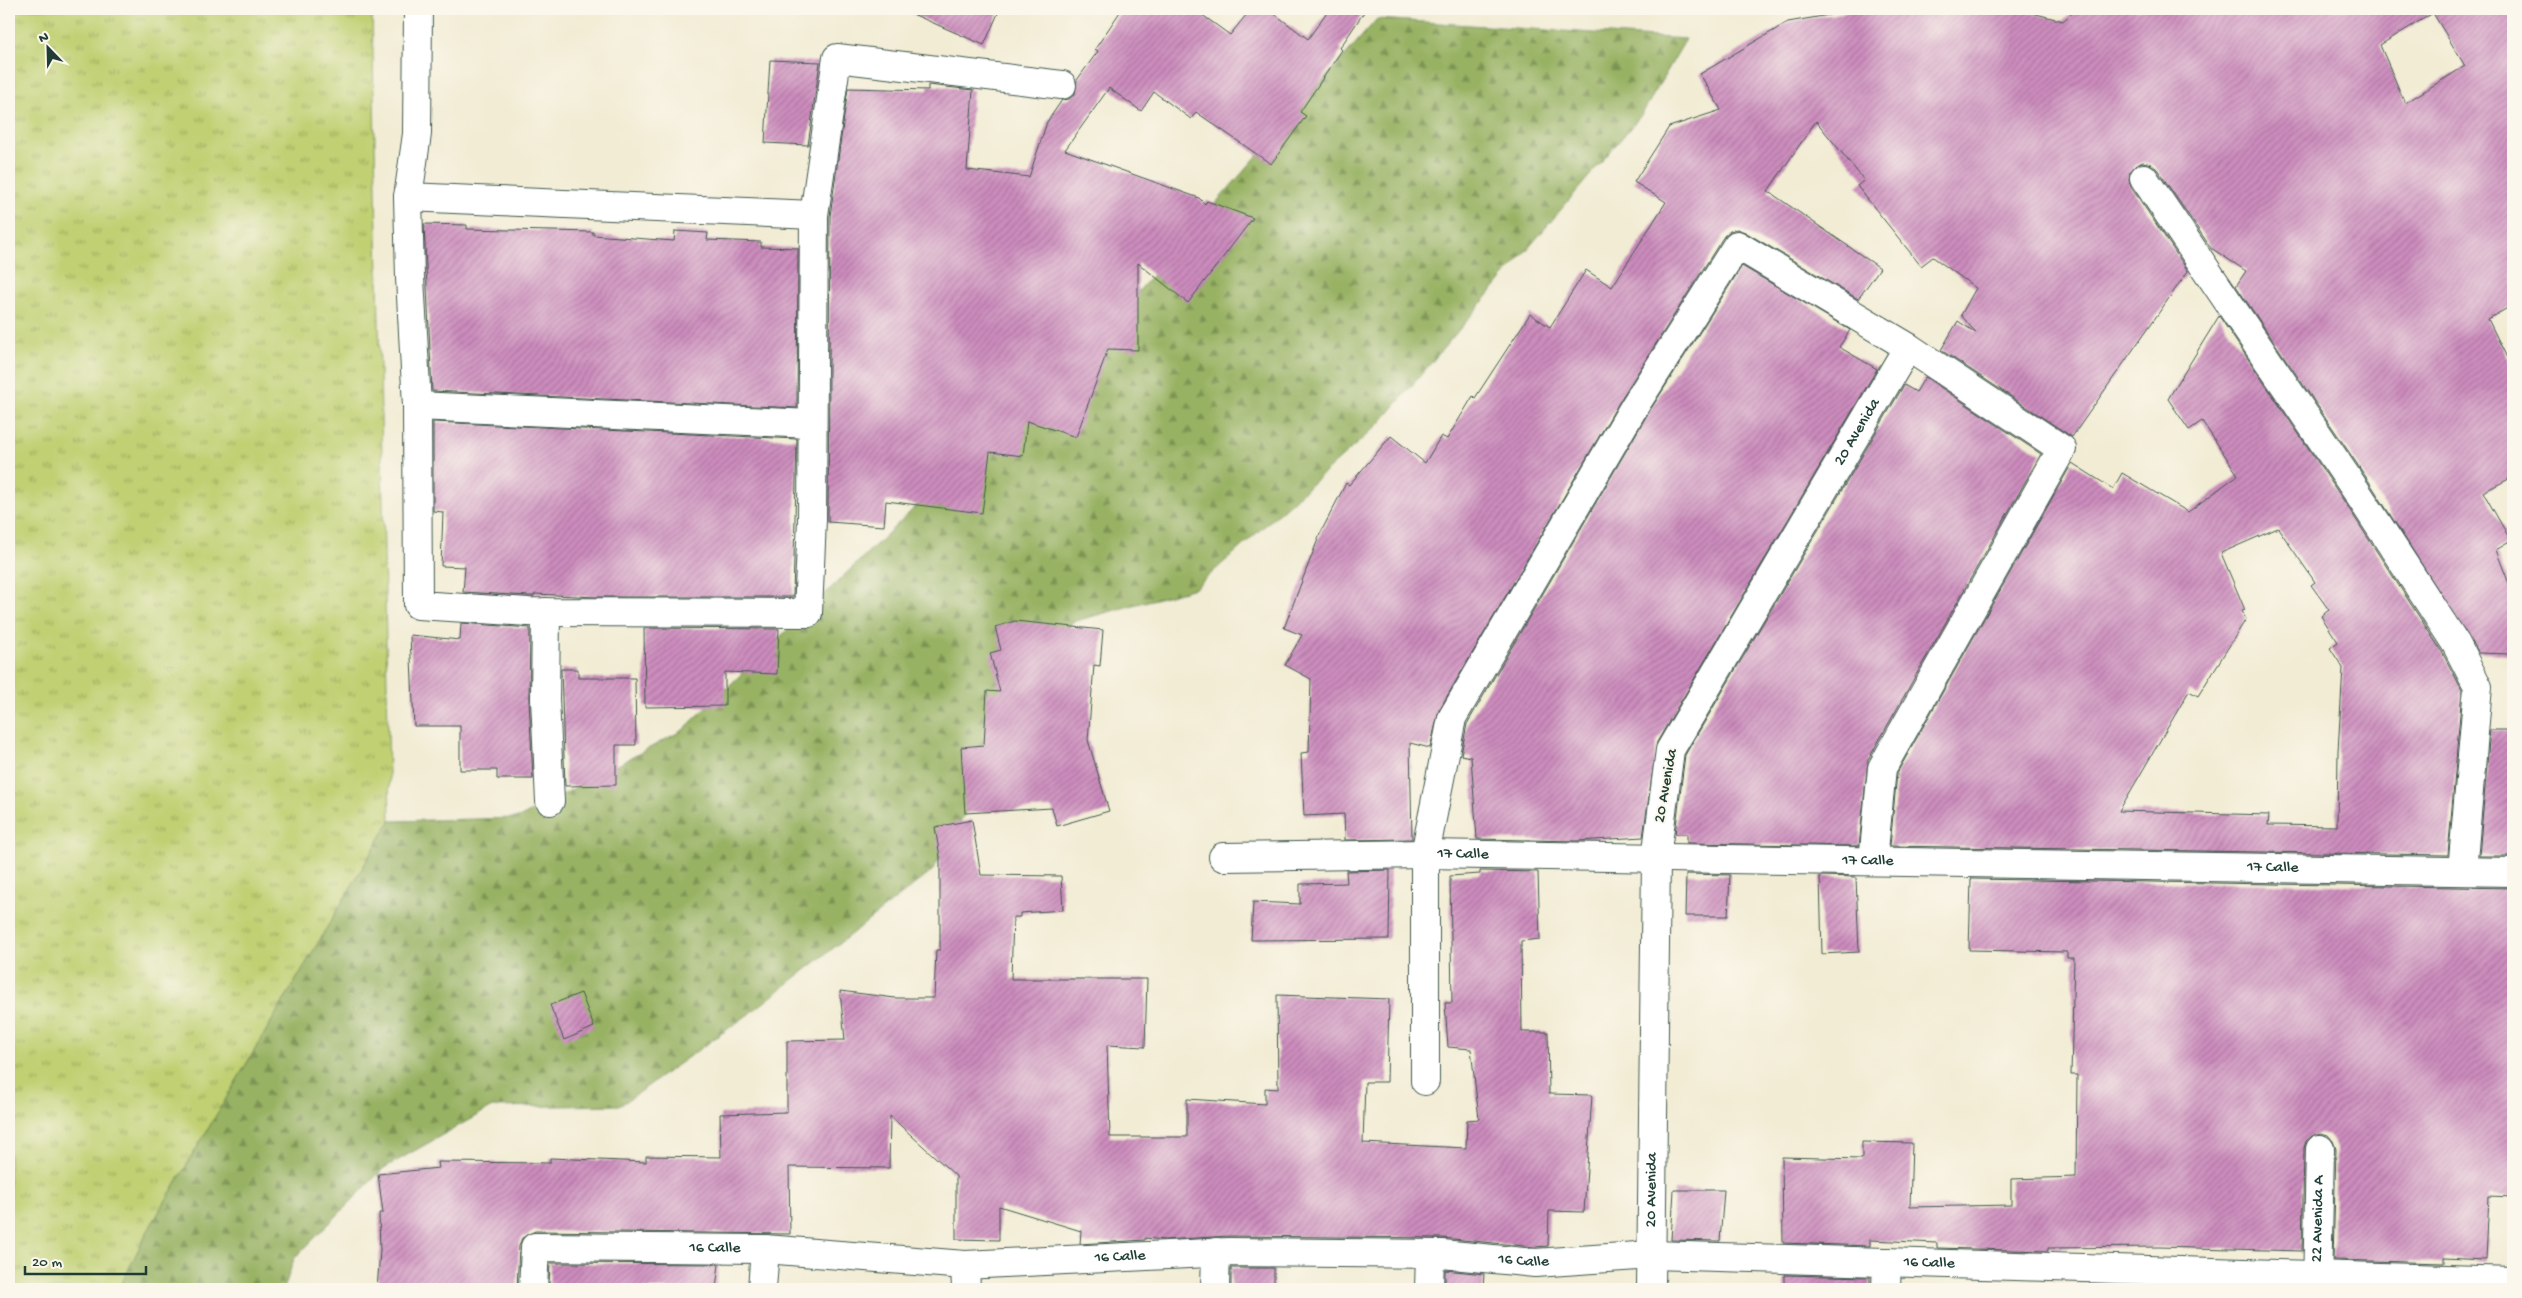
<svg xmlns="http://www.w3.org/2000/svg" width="2522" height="1298" viewBox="0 0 2522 1298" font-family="'Gochi Hand',sans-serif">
<defs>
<pattern id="grass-tufts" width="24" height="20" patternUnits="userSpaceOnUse" patternTransform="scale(1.25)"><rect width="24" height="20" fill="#c0d072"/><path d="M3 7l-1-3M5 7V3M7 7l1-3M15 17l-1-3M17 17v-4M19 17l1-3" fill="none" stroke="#9baa5e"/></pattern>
<pattern id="forest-firs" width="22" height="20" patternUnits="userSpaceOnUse" patternTransform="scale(1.25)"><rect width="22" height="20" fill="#98b264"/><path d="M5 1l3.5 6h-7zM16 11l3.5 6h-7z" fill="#7b9253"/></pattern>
<pattern id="building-hatch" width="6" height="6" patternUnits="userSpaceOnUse" patternTransform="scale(1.25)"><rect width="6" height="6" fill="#cd8cbe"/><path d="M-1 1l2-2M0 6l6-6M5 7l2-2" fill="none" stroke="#a6749b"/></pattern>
</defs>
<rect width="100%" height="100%" fill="#fbf7ec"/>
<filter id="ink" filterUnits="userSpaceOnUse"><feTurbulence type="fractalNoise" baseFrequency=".02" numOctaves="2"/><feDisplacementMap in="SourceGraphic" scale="10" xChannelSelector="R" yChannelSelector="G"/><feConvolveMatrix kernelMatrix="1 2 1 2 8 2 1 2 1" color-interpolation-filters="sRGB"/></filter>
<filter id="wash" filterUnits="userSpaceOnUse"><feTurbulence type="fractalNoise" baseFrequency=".0096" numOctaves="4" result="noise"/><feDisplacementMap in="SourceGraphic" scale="20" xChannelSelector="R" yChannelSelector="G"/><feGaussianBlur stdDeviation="1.12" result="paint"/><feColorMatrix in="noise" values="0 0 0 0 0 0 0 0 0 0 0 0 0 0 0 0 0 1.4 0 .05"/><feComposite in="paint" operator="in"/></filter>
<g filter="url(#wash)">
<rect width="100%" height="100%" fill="#f2ecd4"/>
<!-- grass -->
<path fill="url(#grass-tufts)" stroke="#708653" d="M9 9H372L390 821 146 1234 119 1289H9Z"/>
<!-- forest -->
<path fill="url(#forest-firs)" stroke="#5c784c" d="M1377 19 1686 39 1642 114 1380 423 1195 588 1072 622 933 870 753 1011 621 1105 492 1107 384 1168 294 1259 284 1289H119L146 1234 390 821 519 818 683 730 1130 301Z"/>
<g id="blocks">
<!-- building -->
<path fill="url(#building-hatch)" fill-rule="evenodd" d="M901 9H1000L984 45Z
M1122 9H1194L1230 35 1251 9H1268L1308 39 1329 9H1366L1340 48 1342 50 1300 112 1306 116 1271 164 1196 112 1191 119 1154 92 1141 111 1109 88 1065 150 1199 198 1205 204 1207 201 1253 218 1188 303 1138 263V350L1108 349 1076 437 1027 421 1023 456 990 452 982 513 886 501 884 526 828 522 830 216 848 88 928 90V85L973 90 967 170 1029 177 1047 122 1062 100 1069 99 1075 94 1077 80 1098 51 1095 49Z
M1864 9H2017L2063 21 2077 9H2513V305L2488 319 2513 370V477L2483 492 2511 541 2496 550 2513 594 2510 654 2478 653 2368 480 2236 286 2246 271 2211 248 2157 169 2151 164 2143 162 2136 165 2130 172 2129 180 2131 187 2188 271 2072 437 1941 350 1958 321 1976 333 1961 315 1976 288 1933 257 1921 266 1857 186 1864 180 1816 121 1768 191 1880 268 1858 299 1745 232 1737 229 1730 231 1724 236 1621 399 1439 710 1430 748 1410 743 1412 839 1345 840 1344 814 1304 816 1301 753 1309 752 1311 679 1285 665 1302 635 1284 628 1320 534 1346 483 1349 485 1391 436 1425 463 1441 436 1447 439 1473 396 1475 398 1530 314 1550 327 1586 270 1612 287 1666 202 1634 182 1669 127 1721 110 1700 74 1788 22ZM2433 13 2465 66 2405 103 2380 45Z
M770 60 820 62 808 145 765 143Z
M424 224 467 225V229L593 232V235L674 241 675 231 708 233 707 240 761 242V247L798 248 797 408 432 391Z
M1742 266 1850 330 1839 347 1877 369 1657 742 1643 837 1578 841 1477 839 1471 757 1461 755 1467 724 1647 415Z
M2219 316 2342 498 2442 652 2462 690 2448 855 1890 846 1897 773 2072 463 2113 489 2122 473 2188 512 2238 475 2202 421 2189 430 2168 399ZM2278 528 2315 582 2311 585 2329 610 2321 616 2338 642 2330 648 2343 668 2338 751 2337 826 2268 825 2269 815 2119 811 2189 691 2198 696 2246 619 2242 611 2245 610 2221 553Z
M1925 377 2041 454 1868 760 1859 846 1687 843V834H1675L1685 755 1904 385 1916 392Z
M433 422 797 439 793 597H596L535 594 534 596H529L463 592 465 567 441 566 443 512 433 511Z
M1015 621 1103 630 1100 666 1094 665 1088 740 1109 811 1057 826 1052 808 965 813 961 747 984 745 987 691 1000 692 990 653 1001 650 995 627Z
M461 623 530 628 529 700 533 779H497V770H460V726H414L410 635 460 640Z
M644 628 779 629 777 674 725 672V706L645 707Z
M561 669H578V678H635L636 745H616V785L565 786Z
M2490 730H2513V856H2479Z
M972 820 981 875 1061 876 1063 910 1020 913V917H1013L1011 979H1147L1145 1047 1107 1045 1110 1137H1187V1099L1265 1104V1088L1278 1089 1277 995 1389 999 1387 1082H1365L1363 1143 1466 1148 1467 1120 1479 1119 1471 1049 1448 1047 1445 1003H1452L1450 876 1480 874V871L1538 872 1540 939 1521 941 1522 1032H1548L1549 1094 1592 1095 1584 1212 1549 1211 1548 1246 1535 1247 1442 1238 1229 1236 1164 1240 1145 1238V1240L1080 1244 1081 1231 999 1206V1240L956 1239V1176L890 1116 889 1168 789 1167 790 1234 535 1231 522 1238 519 1246 517 1289H377L380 1251 379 1213H383L378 1174 439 1168 438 1162 550 1163V1158L646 1162V1156L721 1157 720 1114 787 1112V1041L845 1040 840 991 895 998H934L936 950H940V857L935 827Z
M1390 870 1389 939 1251 940 1253 902 1300 904V884L1347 883 1346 871Z
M1686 874 1730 875 1728 916H1685Z
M1820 876 1856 877 1859 952 1822 954Z
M1971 879 2513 888V1197L2489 1196 2486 1260 2444 1258V1263L2333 1260 2336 1149 2333 1141 2328 1135 2321 1133 2312 1136 2306 1141 2304 1148 2302 1251 2159 1247 2048 1248V1251L1937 1248V1243L1870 1240V1246L1783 1243 1782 1157 1862 1159V1142L1912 1143 1910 1207 2011 1205V1179L2076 1177 2077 1075H2071L2074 958H2067V952L1969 950Z
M581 993 594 1027 564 1040 550 1005Z
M1674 1190H1724L1720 1241 1671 1240Z
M550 1263 719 1264 716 1289H612L607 1285 549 1287Z
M1231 1268H1274V1289H1231Z
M1445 1270 1484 1274 1483 1289H1445Z
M1784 1275 1870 1277V1289H1784Z"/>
</g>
</g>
<g filter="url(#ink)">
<use href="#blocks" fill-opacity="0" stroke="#3f574c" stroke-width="1"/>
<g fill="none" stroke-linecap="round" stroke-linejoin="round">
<!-- minor casing -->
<g stroke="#3f574c" stroke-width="30">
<g id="minor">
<path d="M418 9 417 134 408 197 814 215"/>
<path d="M2144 178 2355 489 2456 644 2478 687 2462 871"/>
<path d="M408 197 410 278 417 406 418 605 528 612 808 613 812 519 814 215 837 58 1062 85"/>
<path d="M417 406 812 424"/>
<path d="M546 612 545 699 550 801"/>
<path id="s1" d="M1223 857 1425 854 2513 872"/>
<path d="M1425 1081V854L1452 718 1634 407 1737 245 1908 347 2062 449 1882 768 1873 861"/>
<path d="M965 1265 966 1289"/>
<path id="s2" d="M533 1289 535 1247 765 1249 965 1265 1229 1252 1442 1254 1535 1263 1652 1255 2513 1281"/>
<path d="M762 1289 765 1249"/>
<path d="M1215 1289 1216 1252"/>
<path d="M1429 1289 1430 1254"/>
<path id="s3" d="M1651 1289 1656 858 1670 750 1908 347"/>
<path d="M1886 1289 1887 1262"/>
<path id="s4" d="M2317 1289 2320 1149"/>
</g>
</g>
<!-- minor -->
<use href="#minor" stroke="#fff" stroke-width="28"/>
</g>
</g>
<g text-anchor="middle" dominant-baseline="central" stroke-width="4" stroke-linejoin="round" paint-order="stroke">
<!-- street labels -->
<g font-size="16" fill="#1f3d34" stroke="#fbf7ec">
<text stroke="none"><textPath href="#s3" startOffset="909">20 Avenida</textPath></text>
<text transform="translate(1667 786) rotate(-80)">20 Avenida</text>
<text stroke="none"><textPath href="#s1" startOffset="240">17 Calle</textPath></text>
<text stroke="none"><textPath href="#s1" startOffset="645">17 Calle</textPath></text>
<text stroke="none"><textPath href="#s1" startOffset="1050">17 Calle</textPath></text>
<text stroke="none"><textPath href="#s3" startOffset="99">20 Avenida</textPath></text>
<text stroke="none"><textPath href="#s4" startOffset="70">22 Avenida A</textPath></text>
<text stroke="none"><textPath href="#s2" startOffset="222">16 Calle</textPath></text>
<text stroke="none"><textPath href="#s2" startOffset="628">16 Calle</textPath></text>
<text stroke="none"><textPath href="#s2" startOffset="1032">16 Calle</textPath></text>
<text stroke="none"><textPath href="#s2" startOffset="1438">16 Calle</textPath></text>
</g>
</g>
<!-- margin -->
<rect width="2522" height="1298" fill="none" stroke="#fbf7ec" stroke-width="30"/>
<!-- north arrow -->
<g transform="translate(48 48) rotate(337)" stroke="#fbf7ec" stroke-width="4" paint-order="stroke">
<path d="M0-4L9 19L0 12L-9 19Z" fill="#1f3d34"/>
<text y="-8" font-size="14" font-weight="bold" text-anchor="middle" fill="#1f3d34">N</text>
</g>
<!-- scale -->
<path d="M25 1266v8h121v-8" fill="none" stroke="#1f3d34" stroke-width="2.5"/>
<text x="32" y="1266" font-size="15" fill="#1f3d34" stroke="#fbf7ec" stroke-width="4" paint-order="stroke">20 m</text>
</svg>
